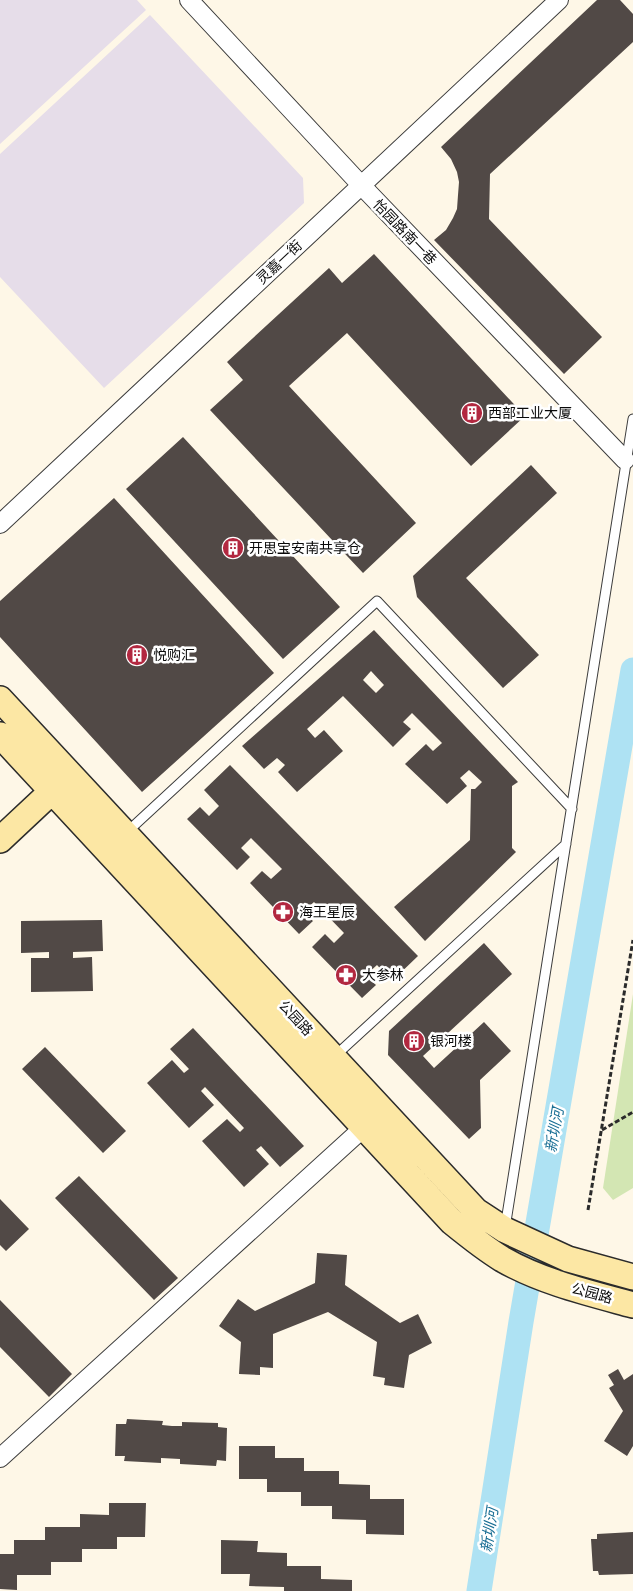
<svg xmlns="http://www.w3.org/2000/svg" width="633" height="1591" viewBox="0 0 633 1591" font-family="Lora,'Noto Sans SC',serif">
<rect width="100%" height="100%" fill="#fef7e7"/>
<!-- industrial -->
<path fill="#e6dde9" d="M0 0H137L146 10 0 144Z
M150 15 303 178 304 203 104 388 0 277V154Z"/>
<!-- green -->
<path fill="#d3e6b3" d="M633 994V1188L613 1200 603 1188Z"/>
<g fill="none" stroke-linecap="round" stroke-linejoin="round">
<!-- canal -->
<path stroke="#aee2f3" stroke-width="25" d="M479 1591 521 1322 633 670"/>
</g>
<!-- building -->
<path fill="#514946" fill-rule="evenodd" d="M597 0H620L633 14V42L490 174 489 219 602 337 564 374 434 240 446 230 453 218 457 209 458 195 459 182 457 172 451 159 441 147Z
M374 254 525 416 471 466 347 333 289 386 416 523 363 573 210 410 243 380 227 362 329 268 342 283Z
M183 437 340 607 283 659 126 489Z
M531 465 557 493 466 578 539 655 503 688 417 597 413 576Z
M114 498 274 673 142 792 0 637V601Z
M374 630 518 782 512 786V848L516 852 425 941 394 907 470 840 471 789H475L482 782 469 770 460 778 467 786 447 804 405 764 426 744 433 751 442 743 412 713 403 722 411 729 393 747 343 696 307 729 315 738 324 730 343 751 297 792 278 772 285 765 277 758 264 769 242 746ZM371 671 384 685 376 693 363 680Z
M230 765 418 956 392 981 377 965 366 975 376 985 362 998 312 947 325 934 334 943 344 933 314 902 303 912 313 921 299 934 250 883 262 871 271 879 282 869 251 838 241 848 250 857 237 870 187 819 200 807 209 816 219 806 204 790Z
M102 920 103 951 73 952V958L92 957 93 991 31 992V958H49V952L21 953V921Z
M484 943 512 974 423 1056 434 1068 484 1022 511 1051 480 1080 481 1128 469 1139 388 1055 389 1031Z
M193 1028 304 1146 280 1167 261 1146 256 1150 269 1164 244 1187 202 1141 227 1119 240 1132 244 1128 205 1087 201 1091 214 1105 189 1128 147 1083 172 1060 184 1073 189 1069 170 1049Z
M45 1047 126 1131 103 1153 22 1069Z
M79 1176 178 1278 154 1300 55 1198Z
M0 1199 29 1229 6 1251 0 1245Z
M317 1253 347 1255 345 1285 400 1323 418 1314 432 1343 409 1355 404 1388 384 1385 385 1378 373 1376 377 1342 328 1312 273 1334V1368L260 1367V1375L239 1374 241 1342 219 1326 238 1299 255 1311 315 1283Z
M0 1300 72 1374 49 1397 0 1347Z
M618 1369 624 1380 633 1374V1446L627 1456 604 1441 623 1411 609 1388 614 1385 608 1375Z
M127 1419 163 1421 162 1425 172 1426H182V1422L218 1423V1427L227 1428 226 1461 217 1460 216 1466 180 1464V1459L161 1458V1463L124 1461 125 1456H115L116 1424H126Z
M239 1446H275V1458H304V1471H339V1484L370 1485V1499H404V1535L366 1534V1520L332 1519V1506H301V1492H267V1479H239Z
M109 1503H146L145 1537H117V1549H82V1562H51V1575H17V1590L0 1589V1554H14V1540H45V1527H80V1514L109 1515Z
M633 1532V1574L599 1575 598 1571H593L591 1539H597V1534Z
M221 1540 258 1541 257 1552 287 1553V1566H321V1579L352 1580V1591H284V1587L249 1586 250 1574H221Z"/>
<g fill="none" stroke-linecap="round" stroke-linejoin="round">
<!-- lane casing -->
<g stroke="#3c3c3c" stroke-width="11">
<path id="lane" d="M126 833 377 601 572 809
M335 1056 566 844
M505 1228 633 419"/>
</g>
<!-- street casing -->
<g stroke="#3c3c3c" stroke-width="20">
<path id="street" d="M189 0 361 185 625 460
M0 524 559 0
M0 1458 372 1120"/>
</g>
<!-- secondary casing -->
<g stroke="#2b2b2b" stroke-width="28">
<path id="secondary" d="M0 699 476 1211 505 1230 568 1259 633 1277
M0 735 452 1222C468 1235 484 1248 502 1259 542 1282 589 1293 633 1305
M0 840 64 780"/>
</g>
<!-- path -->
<path stroke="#2b2b2b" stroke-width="3" stroke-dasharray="5 2.5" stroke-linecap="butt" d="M602 1130 633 1112
M588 1210 633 940"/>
<!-- lane -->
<use href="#lane" stroke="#fff" stroke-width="9"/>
<!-- street -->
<use href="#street" stroke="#fff" stroke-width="18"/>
<!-- secondary -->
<use href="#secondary" stroke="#fce7a4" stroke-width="25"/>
</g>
<!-- icons -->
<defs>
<g id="building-disc" transform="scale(1.125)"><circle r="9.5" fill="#b22840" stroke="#fff"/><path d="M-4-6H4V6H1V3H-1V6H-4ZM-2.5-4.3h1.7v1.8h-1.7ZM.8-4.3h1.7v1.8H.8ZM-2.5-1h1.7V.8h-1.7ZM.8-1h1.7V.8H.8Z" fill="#fff"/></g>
<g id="pharmacy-disc" transform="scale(1.125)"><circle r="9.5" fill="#b22840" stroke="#fff"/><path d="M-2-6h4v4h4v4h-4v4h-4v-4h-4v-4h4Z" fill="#fff"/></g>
</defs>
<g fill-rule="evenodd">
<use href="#building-disc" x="472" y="413"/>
<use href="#building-disc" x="233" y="548"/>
<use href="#building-disc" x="137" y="655"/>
<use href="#pharmacy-disc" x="283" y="912"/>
<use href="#pharmacy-disc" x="346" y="975"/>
<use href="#building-disc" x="414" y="1041"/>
</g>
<g text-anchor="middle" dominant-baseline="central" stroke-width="5" stroke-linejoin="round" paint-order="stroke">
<!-- street labels -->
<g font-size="14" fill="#090909" stroke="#fff">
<text transform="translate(405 232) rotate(46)">怡园路南一巷</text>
<text transform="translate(279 262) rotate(-43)">灵嘉一街</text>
<text transform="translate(296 1018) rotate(47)">公园路</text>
<text transform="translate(592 1293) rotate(15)">公园路</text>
</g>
<!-- poi labels -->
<g font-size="14" fill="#090909" stroke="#fff" text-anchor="start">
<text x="488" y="413">西部工业大厦</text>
<text x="249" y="548">开思宝安南共享仓</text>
<text x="153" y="655">悦购汇</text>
<text x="299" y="912">海王星辰</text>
<text x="362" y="975">大参林</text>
<text x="430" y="1041">银河楼</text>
</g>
<!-- water labels -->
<g font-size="15" font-style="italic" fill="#196e94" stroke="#fff">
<text transform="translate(554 1130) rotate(-80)">新圳河</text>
<text transform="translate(489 1530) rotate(-81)">新圳河</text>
</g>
</g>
</svg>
